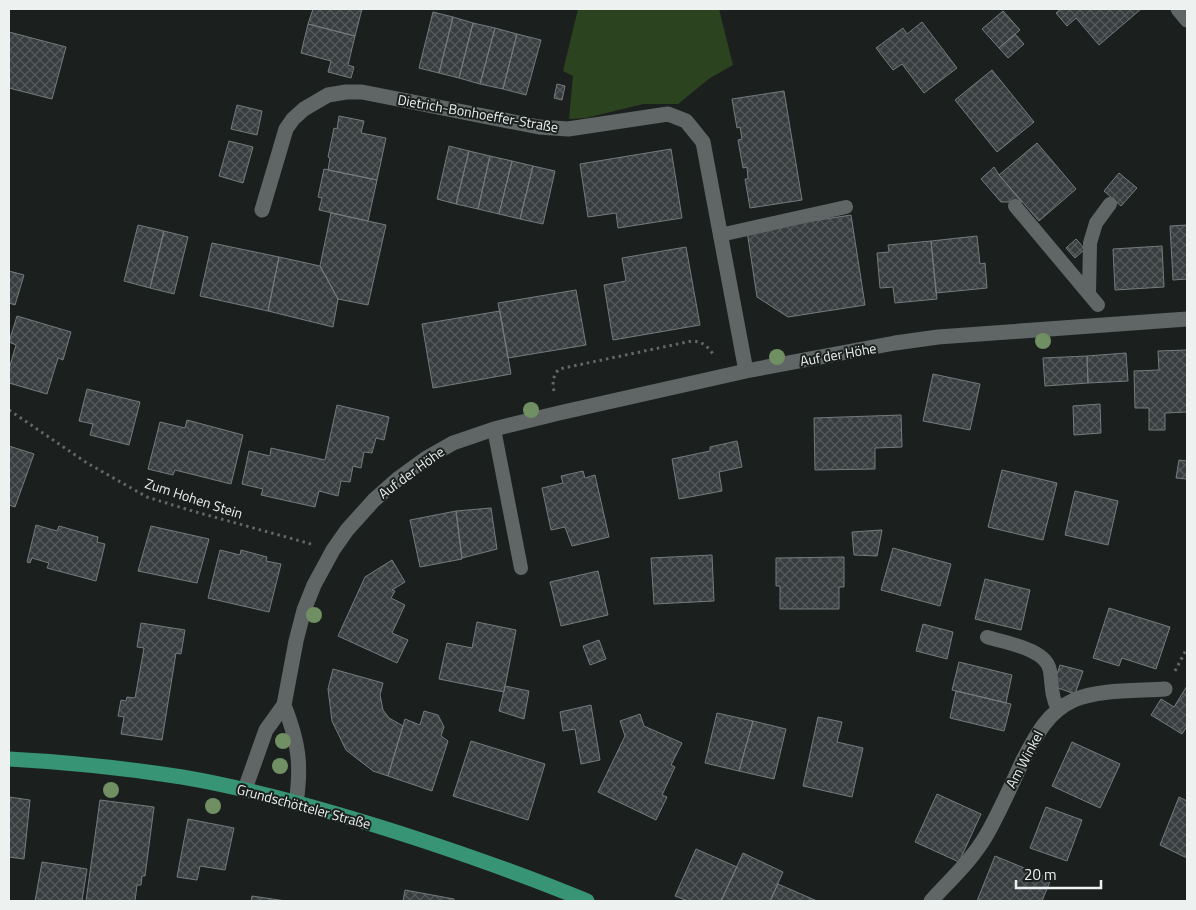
<svg xmlns="http://www.w3.org/2000/svg" width="1196" height="910" viewBox="0 0 1196 910" font-family="'Titillium Web',sans-serif">
<defs>
<pattern id="building-cross-hatch" width="8" height="8" patternUnits="userSpaceOnUse" patternTransform="scale(1.25)"><rect width="8" height="8" fill="#383e3f"/><path d="M0 0l8 8M0 8l8-8" fill="none" stroke="#555a5b"/></pattern>
</defs>
<rect width="100%" height="100%" fill="#1b201f"/>
<!-- green -->
<path fill="#2c4320" d="M578 9H719L733 65 710 78 678 104H643L586 118 569 119 573 76 563 71Z"/>
<!-- building -->
<path fill="url(#building-cross-hatch)" stroke="#757b7d" d="M313 9H362L355 36 308 24Z
M1061 9H1141L1099 45 1076 18 1067 26 1056 13Z
M1003 11 1020 30 999 48 982 29Z
M433 12 453 17 439 73 419 68Z
M453 17 473 23 459 78 439 73Z
M922 22 957 68 924 93 902 64 893 70 876 48 903 28 907 34Z
M473 23 495 28 480 84 459 78Z
M308 24 355 36 348 65 354 67 351 78 328 72 331 61 301 53Z
M495 28 517 34 503 89 480 84Z
M9 32 66 47 52 99 9 88Z
M517 34 541 40 526 95 503 89Z
M1015 34 1024 44 1008 58 999 48Z
M992 70 1034 122 997 152 955 100Z
M557 84 565 86 562 100 554 98Z
M784 91 802 200 750 208 745 179H748L747 167 743 168 738 140 742 139 740 127 737 128 732 99Z
M237 105 262 111 257 135 231 129Z
M339 116 364 121 361 133 386 138 377 180 328 170 330 158 328 157 334 128 337 129Z
M229 141 253 147 243 183 219 176Z
M1037 143 1076 189 1039 221 999 175Z
M449 146 469 151 456 204 437 199Z
M671 149 682 218 618 228 616 213 588 217 580 164Z
M469 151 490 156 478 209 456 204Z
M490 156 512 161 499 214 478 209Z
M512 161 533 166 520 219 499 214Z
M533 166 555 171 543 224 520 219Z
M994 167 999 175 1022 202H1001L981 179Z
M324 169 377 180 368 221 319 210 322 198 318 197Z
M1119 173 1137 188 1121 206 1104 191Z
M331 213 386 225 368 305 338 299 320 266Z
M851 215 865 305 788 317 757 297 747 231Z
M138 225 164 231 150 288 124 281Z
M1187 225V279L1173 280 1170 226Z
M164 231 188 237 174 294 150 288Z
M977 236 980 264 985 263 987 288 936 293 931 241Z
M1076 239 1085 249 1075 258 1066 248Z
M931 241 937 299 895 303 893 287 880 288 877 253 889 252 888 245Z
M212 243 279 257 268 311 200 296Z
M1162 246 1164 287 1115 290 1113 249Z
M686 247 700 325 613 340 604 285 626 281 622 258Z
M279 257 320 266 338 299 333 327 268 311Z
M9 271 24 275 15 305 9 303Z
M576 290 586 345 508 358 498 303Z
M500 311 511 374 433 388 422 324Z
M17 316 71 332 63 360 58 358 47 394 9 383V369L16 345 9 342Z
M1187 350V412L1165 413V430H1149V408H1135L1134 371 1159 370 1158 351Z
M1126 353 1128 381 1088 383 1087 356Z
M1087 356 1088 383 1045 386 1043 358Z
M933 374 980 384 970 430 923 421Z
M87 389 140 402 129 445 90 435 93 424 79 421Z
M1100 404 1101 433 1074 435 1073 406Z
M337 405 389 417 384 440 376 438 372 453 364 452 361 468 353 466 350 482 341 481 338 496 319 491 315 507 261 495 263 489 242 484 249 451 270 456 271 448 325 460Z
M901 415 902 447 875 448V469L815 470 814 418Z
M187 420 243 435 231 484 175 470 173 475 148 469 160 422 185 428Z
M737 441 742 467 719 472 722 491 679 499 672 459 710 451V447Z
M9 446 34 454 15 507 9 505Z
M1179 460 1187 461V479L1176 478Z
M1002 470 1057 483 1043 540 988 527Z
M583 471 585 478 595 475 609 537 572 546 565 527 551 530 542 488 563 483 561 476Z
M1075 491 1118 501 1108 545 1065 535Z
M491 508 497 549 462 558 456 511Z
M456 511 462 559 420 567 410 520Z
M36 525 57 531 59 526 98 537 97 542 105 544 96 581 47 568 49 563 32 558 30 563 27 562Z
M151 526 209 539 197 583 138 571Z
M882 530 877 556 854 555 852 532Z
M893 548 951 564 940 606 881 590Z
M220 550 240 555 241 550 267 557 266 561 281 564 269 612 208 598Z
M712 555 714 601 654 604 651 558Z
M844 557V587H839V609H780V586H776V558Z
M392 560 405 582 392 590 395 591 391 598 405 605 392 633 408 640 397 663 338 636 365 577Z
M598 571 608 615 561 626 550 582Z
M985 579 1030 590 1021 630 975 619Z
M1109 608 1170 627 1156 669 1122 658 1119 666 1093 658Z
M477 622 516 630 504 692 439 679 447 643 472 648Z
M141 623 185 630 181 654 176 653 162 740 121 734 124 717 118 716 121 700 126 701 127 697 135 698 144 648 137 647Z
M923 624 953 632 947 659 916 651Z
M599 640 606 659 590 665 583 646Z
M959 662 1012 675 1006 703 952 690Z
M1060 665 1083 671 1075 694 1058 688 1056 677Z
M333 669 383 683 380 695 383 710 389 718 403 726 388 776 373 771 346 750 332 721 328 689Z
M505 686 529 691 524 719 499 711Z
M1187 686V726L1182 734 1151 715 1161 699 1174 707Z
M956 691 1011 704 1004 731 950 718Z
M591 705 600 760 581 764 575 729 563 731 560 712Z
M424 711 438 715 444 727 441 736 448 741 432 791 388 776 405 719 420 725Z
M717 713 753 721 739 771 705 763Z
M640 714 644 726 682 743 671 765 675 767 662 795 667 797 656 820 598 792 625 736 620 721Z
M818 717 842 722 837 742 863 748 852 797 803 786Z
M753 721 786 729 774 779 739 771Z
M471 741 545 764 528 820 453 796Z
M1072 742 1120 764 1100 808 1052 786Z
M937 794 981 814 959 862 915 842Z
M9 797 30 800 24 859 9 857Z
M1179 797 1187 801V858L1160 845Z
M100 800 154 807 145 876H142L141 885H137L135 901H86Z
M1046 807 1082 820 1067 861 1030 848Z
M188 819 234 828 225 870 200 866 197 880 177 877Z
M696 849 737 867 721 901H688L675 896Z
M743 853 783 872 770 901H721Z
M995 856 1051 879 1042 901H977Z
M42 862 87 869 82 901H35Z
M778 884 817 901H770Z
M405 890 454 899V901H403Z
M252 896 286 901H251Z"/>
<g fill="none" stroke-linecap="round" stroke-linejoin="round">
<!-- path -->
<path stroke="#636766" stroke-width="3" stroke-dasharray="2.5 4" stroke-linecap="butt" d="M554 391C552 382 553 376 559 369L692 341C702 341 709 347 714 356
M9 410 87 463 147 497 189 510 311 544
M1175 671 1187 648"/>
<!-- service -->
<path stroke="#606666" stroke-width="14" d="M1015 206 1098 305
M720 235 846 207
M1089 294 1090 243 1096 223 1110 204
M494 429 521 568
M987 637C1006 643 1047 649 1050 671 1052 684 1051 697 1058 709"/>
<!-- minor -->
<path stroke="#606666" stroke-width="15" d="M1178 9 1187 20
M262 210 286 129 293 119 304 109 328 95 346 92H362L539 127 568 129 668 114 686 121 703 142 746 371
M284 705C298 741 302 763 296 803
M245 789 266 730 284 705 296 641 304 610 314 585 333 550 347 530 374 500 399 478 425 459 453 443 494 429 559 413 746 371 895 343 938 337 1187 319
M931 901C950 880 973 859 987 834 1000 811 1011 786 1022 762 1035 737 1047 712 1074 700 1099 689 1138 691 1165 689"/>
<!-- primary -->
<path stroke="#379474" stroke-width="15" d="M9 759C66 762 125 768 182 777 264 791 345 815 424 841 478 859 534 879 587 901"/>
</g>
<!-- trees -->
<g fill="#708f63">
<circle cx="1043" cy="341" r="8"/>
<circle cx="777" cy="357" r="8"/>
<circle cx="531" cy="410" r="8"/>
<circle cx="314" cy="615" r="8"/>
<circle cx="283" cy="741" r="8"/>
<circle cx="280" cy="766" r="8"/>
<circle cx="111" cy="790" r="8"/>
<circle cx="213" cy="806" r="8"/>
</g>
<g text-anchor="middle" dominant-baseline="central" stroke-width="4" stroke-linejoin="round" paint-order="stroke">
<!-- street labels -->
<g font-size="14" fill="#edf1f0" stroke="#1b201f">
<text transform="translate(478 113) rotate(10)">Dietrich-Bonhoeffer-Straße</text>
<text transform="translate(838 354) rotate(-10)">Auf der Höhe</text>
<text transform="translate(411 472) rotate(-36)">Auf der Höhe</text>
<text transform="translate(194 498) rotate(18)">Zum Hohen Stein</text>
<text transform="translate(1024 759) rotate(-62)">Am Winkel</text>
<text transform="translate(304 806) rotate(15)">Grundschötteler Straße</text>
</g>
</g>
<!-- border -->
<rect width="1196" height="910" fill="none" stroke="#edf1f0" stroke-width="20"/>
<!-- scale -->
<path d="M1016 880v8h85v-8" fill="none" stroke="#edf1f0" stroke-width="2.5"/>
<text x="1024" y="880" font-size="15" fill="#edf1f0" stroke="#1b201f" stroke-width="4" paint-order="stroke">20 m</text>
</svg>
